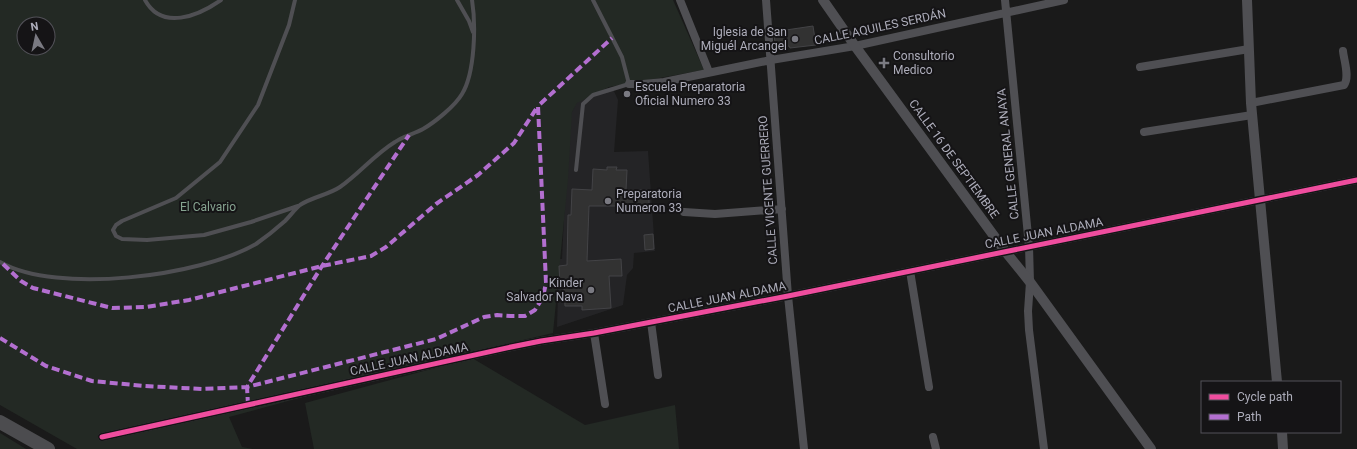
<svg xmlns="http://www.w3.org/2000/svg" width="1357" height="449" viewBox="0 0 1357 449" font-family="Roboto,sans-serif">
<rect width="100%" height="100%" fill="#1a1a1a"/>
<!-- built -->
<path fill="#242426" d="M612 87 618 100 614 152 648 151 655 251 634 253 633 268 627 275 623 305 557 327 559 259H562L568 132 571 114 575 105 583 95Z"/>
<!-- green -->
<path fill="#232924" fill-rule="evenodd" d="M0 0H673L704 70 609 87 577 103 572 112 568 179 553 333 454 356 229 417 242 447 253 449H77L0 405ZM24 24H48V48H24Z
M472 358 585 425 675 405 679 449H314L305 403Z
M0 433 26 449H0Z"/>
<!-- building -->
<path fill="#323232" stroke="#434346" d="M813 26 816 45 790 48 789 46 776 47 774 36 785 34 787 33 786 30Z
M607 167H617L616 170H627L626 190H649V206H589L587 261 621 259 622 276H609L611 308 582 310V306H565L564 288H560L559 266 567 265 568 215H571L572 189 592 190 593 169 607 170Z
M653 234 654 249 645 250 644 235Z"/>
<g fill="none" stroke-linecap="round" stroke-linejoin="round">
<!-- service -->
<path stroke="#4f4f53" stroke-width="4" d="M145 0C162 31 198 16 221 0
M295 0 289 25 258 105 220 162 176 198 122 221 116 225 113 230 116 236 122 239 147 240 204 235 251 222 298 206
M457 0 469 21 473 32
M576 170 583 104 593 95 629 84 622 57 593 0
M0 262C57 295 201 276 256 244 266 237 276 229 285 221 290 216 295 209 300 205 312 197 328 195 340 187 359 174 375 154 395 142 403 136 414 134 423 129 435 122 455 106 462 94 475 73 476 25 472 0"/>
<!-- minor -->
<path stroke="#4f4f53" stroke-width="8" d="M680 0 709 72
M766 0 788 296 804 449
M1005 0 1029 246 1030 282 1028 311 1029 330 1044 449
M1140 67 1249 49
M629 84H643L664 82 771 60 855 46 1064 0
M1251 103 1344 85C1350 77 1344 61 1343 51
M1144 132 1252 115
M684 212 715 214 782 209
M910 271 929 387
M651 322 658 375
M594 333 605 404
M102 437 511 347 541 341 594 333 788 296 1357 180
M933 437 936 449"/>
<!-- tertiary -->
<path stroke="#4f4f53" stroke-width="10" d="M823 0 855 46 1005 251 1030 282 1151 449
M1247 0 1251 103 1277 382
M1282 432 1283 449"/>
<!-- trunk -->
<path stroke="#4c4c4f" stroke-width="14" d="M0 422 48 449"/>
<!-- quiet -->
<path stroke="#b36fd0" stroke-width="4" stroke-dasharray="8 4" stroke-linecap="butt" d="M3 264 21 281 33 288 112 308 146 307 189 300 322 266 371 256 386 247 436 204 478 175 514 143 538 106
M0 338 46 366 92 381 144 386 202 389 247 387 436 339 484 317 497 315 510 316H525L535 310 543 297 546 283 538 106 612 38
M248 405 247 387 322 266 409 135"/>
<!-- cycleway casing -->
<g stroke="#151416" stroke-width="8">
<path id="cycleway" d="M102 437 511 347 541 341 594 333 788 296 1357 180"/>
</g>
<!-- cycleway -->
<use href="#cycleway" stroke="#ef4d9e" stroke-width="5"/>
</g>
<!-- markers -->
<g fill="#7a7a82" stroke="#151416" stroke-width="1.5">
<circle cx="795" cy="39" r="4"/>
<path d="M882 57h4v4h4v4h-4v4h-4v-4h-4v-4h4z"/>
<circle cx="627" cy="94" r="4"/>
<circle cx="608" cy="201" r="4"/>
<circle cx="591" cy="290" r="4"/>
</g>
<g text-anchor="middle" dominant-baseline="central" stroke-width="4" stroke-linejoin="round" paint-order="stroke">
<!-- street labels -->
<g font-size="12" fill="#adadba" stroke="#151416">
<text transform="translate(880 27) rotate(-12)">CALLE AQUILES SERDÁN</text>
<text transform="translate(1008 154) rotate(-96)">CALLE GENERAL ANAYA</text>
<text transform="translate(954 159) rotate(54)">CALLE 16 DE SEPTIEMBRE</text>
<text transform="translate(768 190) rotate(-94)">CALLE VICENTE GUERRERO</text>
<text transform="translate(1044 233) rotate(-11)">CALLE JUAN ALDAMA</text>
<text transform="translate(727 297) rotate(-11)">CALLE JUAN ALDAMA</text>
<text transform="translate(409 359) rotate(-12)">CALLE JUAN ALDAMA</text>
</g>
<!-- poi labels -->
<g font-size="12" fill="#adadba" stroke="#151416" text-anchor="start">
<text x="787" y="32" text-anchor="end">Iglesia de San<tspan x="787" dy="14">Miguél Arcangel</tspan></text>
<text x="893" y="56">Consultorio<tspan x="893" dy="14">Medico</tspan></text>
<text x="635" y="87">Escuela Preparatoria<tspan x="635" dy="14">Oficial Numero 33</tspan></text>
<text x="616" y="194">Preparatoria<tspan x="616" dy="14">Numeron 33</tspan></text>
<text x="583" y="283" text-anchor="end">Kinder<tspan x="583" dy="14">Salvador Nava</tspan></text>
</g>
<!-- park labels -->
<g font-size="12" fill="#86a390" stroke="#151416">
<text x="208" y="207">El Calvario</text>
</g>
</g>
<!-- legend -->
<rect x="1201" y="381" width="140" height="52" fill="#151416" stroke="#525158"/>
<rect x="1209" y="394" width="20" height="6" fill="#ef4d9e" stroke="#525158"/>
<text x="1237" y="401" font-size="12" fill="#adadba">Cycle path</text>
<rect x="1209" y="414" width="20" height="6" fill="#b36fd0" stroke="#525158"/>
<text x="1237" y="421" font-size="12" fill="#adadba">Path</text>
<!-- north arrow -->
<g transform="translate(36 36) rotate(351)"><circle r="19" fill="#151416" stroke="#525158"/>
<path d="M0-3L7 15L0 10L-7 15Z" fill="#7a7a82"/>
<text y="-6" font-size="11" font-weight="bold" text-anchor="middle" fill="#adadba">N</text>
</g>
</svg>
